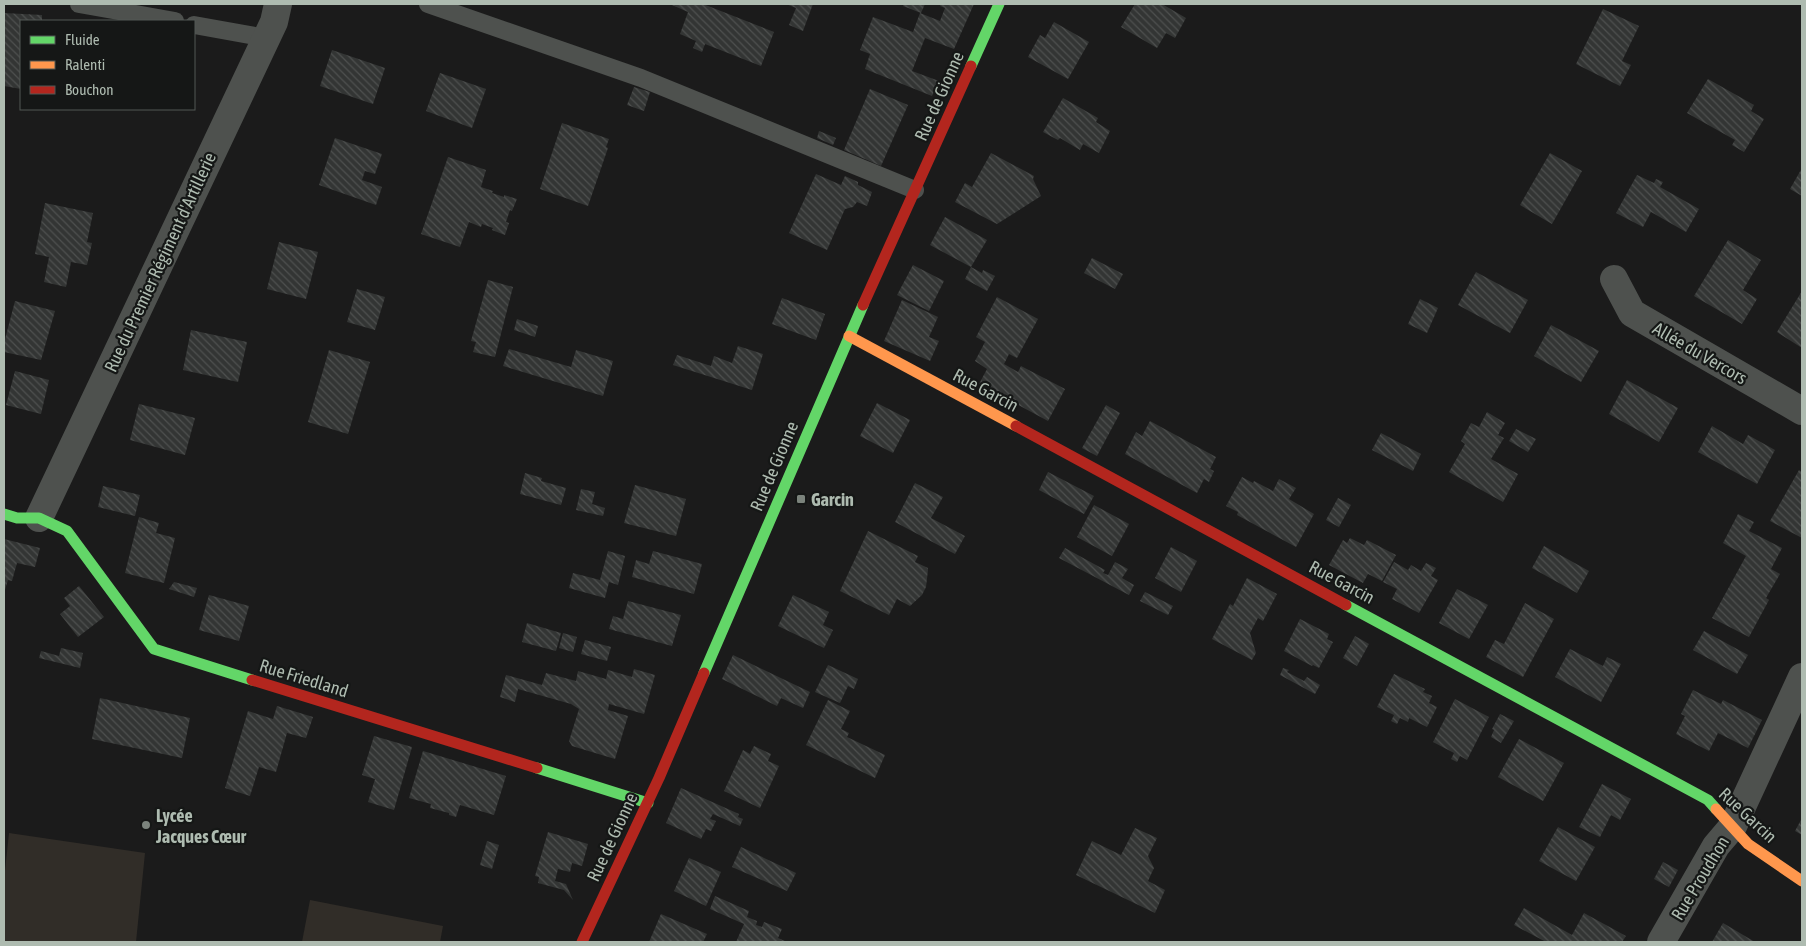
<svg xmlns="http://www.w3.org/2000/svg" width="1806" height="946" viewBox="0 0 1806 946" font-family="'Asap Condensed',sans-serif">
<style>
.garden{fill:#312d28}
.building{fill:url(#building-back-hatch)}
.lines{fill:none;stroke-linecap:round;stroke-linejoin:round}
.lane{stroke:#4e514e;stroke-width:18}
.street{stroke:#4e514e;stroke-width:28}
.fast{stroke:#63d668;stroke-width:11}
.slow{stroke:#ff974d;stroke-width:11}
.jam{stroke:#b3261e;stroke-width:11}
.poi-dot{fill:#7b837c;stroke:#151716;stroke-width:2}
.labels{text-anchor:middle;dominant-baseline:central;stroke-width:4.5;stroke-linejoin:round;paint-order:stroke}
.street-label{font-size:18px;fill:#aebbb0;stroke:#151716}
.poi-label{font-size:18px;font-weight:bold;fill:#aebbb0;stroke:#151716;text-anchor:start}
</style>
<defs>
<pattern id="building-back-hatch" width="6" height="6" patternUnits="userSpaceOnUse" patternTransform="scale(1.25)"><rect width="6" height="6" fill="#333534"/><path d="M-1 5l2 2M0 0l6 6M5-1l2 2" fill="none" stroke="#4e504f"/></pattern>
</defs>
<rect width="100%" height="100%" fill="#1b1b1b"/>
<g class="garden">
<path d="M9 833 145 853 136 942H4V880Z"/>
<path d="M310 900 443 926 440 942H302Z"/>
</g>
<g class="building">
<path d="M673 4H703L774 32 761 66 705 44 702 52 693 48 696 41 680 34 688 12 672 5Z"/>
<path d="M786 4H813L803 31 789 25 796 8Z"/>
<path d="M904 4H925L921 13 903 6Z"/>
<path d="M941 4H974L954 49 925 38 912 71 939 81 932 96 865 69 870 54 860 50 873 17 913 32 920 13 940 21 945 8 940 6Z"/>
<path d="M1135 4H1162L1186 18 1175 38 1166 33 1157 48 1121 27Z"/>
<path d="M1603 9 1639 26 1622 61 1631 65 1620 86 1576 64Z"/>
<path d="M4 13 42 15V21H21V89L4 86Z"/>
<path d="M1054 22 1089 42 1068 79 1028 57 1040 35 1045 38Z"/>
<path d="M332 50 385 68 373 104 320 86Z"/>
<path d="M440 73 486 89 472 128 426 111Z"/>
<path d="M1708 79 1754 105 1751 111 1764 119 1744 152 1732 145 1735 140 1687 113Z"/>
<path d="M634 87 650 92 644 111 627 105Z"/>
<path d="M870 89 908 105 881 166 844 150Z"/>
<path d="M1063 98 1098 118 1096 122 1110 131 1099 153 1083 144 1080 150 1060 138 1058 140 1043 132Z"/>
<path d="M562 123 609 139 606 147 608 148 588 206 540 189Z"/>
<path d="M819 131 836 138 833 145 817 138Z"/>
<path d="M335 138 382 154 375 174 365 171 362 180 382 187 376 205 319 185Z"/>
<path d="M991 153 1034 176 1033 179 1041 196 997 224 955 202 965 183 972 187Z"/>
<path d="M1550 153 1582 171 1552 224 1520 205Z"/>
<path d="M448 157 486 170 481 187 493 191 492 193 504 197V195L517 199 512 211 510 210 506 222 509 223 505 235 492 230 493 228 482 224 481 227 469 222 460 247 421 234Z"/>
<path d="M1802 168V196L1790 189Z"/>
<path d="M816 174 841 185 845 176 858 182V185L872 192 867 206 857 202 853 207 845 209 827 250 789 233Z"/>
<path d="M1637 175 1654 183 1656 179 1663 182 1660 187 1699 209 1686 232 1651 212 1643 227 1616 213Z"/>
<path d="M45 203 93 213 87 242 92 243 87 265 71 262 66 287 44 282 49 257 35 254Z"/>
<path d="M945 217 987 240 971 267 930 245Z"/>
<path d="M1728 240 1761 260 1743 290 1757 299 1742 324 1694 296Z"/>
<path d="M279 242 318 252 306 299 267 289Z"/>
<path d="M1092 258 1123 274 1115 289 1084 273Z"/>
<path d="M913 265 944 281 929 311 897 295Z"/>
<path d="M971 267 982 273 983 270 995 276 987 291 965 279Z"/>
<path d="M1476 272 1528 300 1510 333 1458 305Z"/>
<path d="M488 280 513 287 495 357 473 352 476 342 471 341Z"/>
<path d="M357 289 385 297 375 330 347 322Z"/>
<path d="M1802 291V348L1777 332Z"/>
<path d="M997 297 1038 319 1017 358 1009 354 1004 364 1018 372 1021 366 1065 389 1048 421 979 384 987 369 975 361 985 342 976 337Z"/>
<path d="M782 298 825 314 816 340 772 324Z"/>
<path d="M1420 299 1438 308 1427 333 1408 324Z"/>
<path d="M902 300 938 317 929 337 939 341 930 361 884 341Z"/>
<path d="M15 301 55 311 41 360 4 352V343Z"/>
<path d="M517 319 538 326 535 337 514 330Z"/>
<path d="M1551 325 1599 351 1581 382 1534 356Z"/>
<path d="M191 330 247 342 238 382 183 370Z"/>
<path d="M738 346 763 354 752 390 673 365 677 355 711 366 714 356 732 363Z"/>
<path d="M509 349 571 367 576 350 613 361 603 396 503 366Z"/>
<path d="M329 350 370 362 348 434 308 422Z"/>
<path d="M15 371 49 380 41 414 6 405Z"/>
<path d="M1627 380 1678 408 1659 442 1609 414Z"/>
<path d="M877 403 910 420 893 453 860 436Z"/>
<path d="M139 404 195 418 185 455 130 440Z"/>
<path d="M1106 405 1120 413 1097 456 1082 448Z"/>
<path d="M1487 412 1505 423 1498 435 1504 438 1491 459 1518 474 1503 502 1449 472 1465 444 1461 441 1471 423 1479 427Z"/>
<path d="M1150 421 1216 457 1210 469 1214 471 1209 482 1204 479 1197 493 1125 454 1136 432 1142 436Z"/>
<path d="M1712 426 1743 444 1748 435 1775 450 1757 484 1698 452Z"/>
<path d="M1516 429 1536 439 1528 452 1509 441Z"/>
<path d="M1381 433 1421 454 1413 471 1372 450Z"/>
<path d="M1799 470 1802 472V538L1770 521Z"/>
<path d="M1048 472 1094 496 1084 514 1039 490Z"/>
<path d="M525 473 542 478 541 481 566 488 561 505 520 494Z"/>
<path d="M1242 477 1253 483 1254 481 1273 491 1279 479 1296 488 1289 499 1314 514 1296 547 1237 515 1238 512 1226 506Z"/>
<path d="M915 483 943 497 931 518 965 536 955 554 895 522Z"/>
<path d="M635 485 686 499 676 536 624 523Z"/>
<path d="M103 486 140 495 135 516 98 507Z"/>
<path d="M581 489 595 492 592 504 605 508 603 516 576 510Z"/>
<path d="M1338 498 1351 505 1339 527 1326 520Z"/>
<path d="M1094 505 1129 524 1112 556 1077 537Z"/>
<path d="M1738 514 1754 522 1749 531 1782 548 1771 569 1780 574 1766 598 1769 600 1749 637 1712 618 1746 556 1723 543Z"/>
<path d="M139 517 159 523 156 533 175 538 164 583 125 573Z"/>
<path d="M868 531 918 556 915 562 928 568V570L926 587 922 595 910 606 897 599 889 615 840 591Z"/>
<path d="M1350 538 1364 545 1367 540 1396 555 1382 581 1368 574 1363 583 1329 565 1343 540 1347 543Z"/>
<path d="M4 539 40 548 35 567 17 563 12 581 8 580 4 593Z"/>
<path d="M1544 546 1589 571 1577 593 1532 568Z"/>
<path d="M1171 547 1197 561 1181 592 1155 578Z"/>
<path d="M1065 548 1105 570 1103 573 1108 575 1115 562 1128 569 1122 578 1134 585 1129 595 1059 558Z"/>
<path d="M608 551 625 556 618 585 609 582 605 598 569 588 573 573 600 580Z"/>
<path d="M653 551 702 564 694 594 632 577 636 560 649 564Z"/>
<path d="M1394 562 1408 570 1411 565 1421 571 1426 563 1436 568 1431 576 1438 580 1419 613 1392 599 1397 589 1383 582Z"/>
<path d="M1247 578 1277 594 1263 621 1258 618 1250 633 1256 653 1252 660 1212 639 1230 604 1233 606Z"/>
<path d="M174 582 197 588 194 597 169 589Z"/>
<path d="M79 586 104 617 78 637 60 614 70 606 64 598Z"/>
<path d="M1457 589 1488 605 1469 639 1439 623Z"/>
<path d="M1145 592 1173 606 1168 615 1140 601Z"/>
<path d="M209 595 249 606 239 641 199 630Z"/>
<path d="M793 595 829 612 823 625 833 630 824 648 778 626Z"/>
<path d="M628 601 681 615 672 646 609 629 613 616 623 619Z"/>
<path d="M1525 603 1554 619 1523 677 1486 657 1495 640 1504 644Z"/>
<path d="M1300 619 1329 634 1327 639 1333 642 1319 668 1313 665 1312 666 1284 651Z"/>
<path d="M527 623 561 633 556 651 522 642Z"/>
<path d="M1704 631 1748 655 1737 674 1693 650Z"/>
<path d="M563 633 577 637 573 652 559 648Z"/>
<path d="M1355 636 1369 644 1357 666 1343 658Z"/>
<path d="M585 640 611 647 607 661 581 654Z"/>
<path d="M61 648 83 653 80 668 39 658 41 651 59 656Z"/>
<path d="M1570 649 1603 666 1607 657 1621 664 1601 702 1555 677Z"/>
<path d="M733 655 810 692 803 708 781 698 777 706 722 679Z"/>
<path d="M828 665 858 679 854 689 848 686 840 703 815 692Z"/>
<path d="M1283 668 1289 670 1287 672 1304 681 1307 677 1320 685 1315 694 1280 675Z"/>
<path d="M634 669 655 675 644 714 609 704 608 710 628 716 615 759 572 746 569 741 579 709 571 704 518 689 515 702 500 697 506 675 542 685 546 673 576 681 578 671 606 679 608 670 632 677Z"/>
<path d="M1394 674 1425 689 1423 692 1432 696 1429 703 1437 707 1427 727 1409 718 1408 722 1400 718 1397 724 1391 721 1394 715 1377 707Z"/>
<path d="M1693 690 1721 704 1723 700 1762 720 1748 748 1718 733 1709 751 1676 734 1685 716 1681 714Z"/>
<path d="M100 698 190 718 182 758 92 739Z"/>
<path d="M1455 699 1489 717 1467 760 1460 756 1457 762 1451 759 1454 753 1433 742Z"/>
<path d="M828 700 850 711 841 729 849 733 847 737 885 755 875 778 806 745Z"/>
<path d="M277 706 313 717 306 738 287 733 276 772 259 767 250 796 225 788 248 711 273 719Z"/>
<path d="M1500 714 1514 721 1501 743 1491 737 1494 730 1492 729Z"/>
<path d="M374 736 412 747 394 810 368 802 375 779 362 775Z"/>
<path d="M1519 739 1564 763 1543 801 1498 777Z"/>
<path d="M754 746 771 754 768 761 779 766 760 808 724 791 743 750 750 754Z"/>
<path d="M423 751 506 776 494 815 460 805 456 817 449 815V813L430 808 431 804 409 798Z"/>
<path d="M1602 784 1631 799 1620 820 1611 815 1600 837 1579 827Z"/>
<path d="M681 788 739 814 738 817 743 819 740 826 713 814 710 819 716 821 711 831 706 829 701 839 666 823Z"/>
<path d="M1802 818V835L1795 831Z"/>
<path d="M1558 827 1595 847 1576 881 1539 861Z"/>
<path d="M1135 828 1157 838 1148 856 1154 868 1148 881 1165 890 1155 913 1076 875 1092 841 1121 855Z"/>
<path d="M548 832 588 844 582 866 572 863 570 872 558 869 555 881 566 884 573 900 564 890 538 883 539 877 535 876Z"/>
<path d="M487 841 499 845 492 869 480 865Z"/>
<path d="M741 847 796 873 787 891 732 867Z"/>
<path d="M689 858 721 872 706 906 674 891Z"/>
<path d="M1663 862 1678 870 1669 887 1654 879Z"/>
<path d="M715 896 749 911 747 917 757 921 756 925 762 927 764 922 782 929 778 938 787 942H736L744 924 710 909Z"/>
<path d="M1524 908 1572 935 1584 913 1626 936 1622 942H1546L1514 925Z"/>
<path d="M661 914 707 934 703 942H649Z"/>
<path d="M1723 923 1755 942H1712Z"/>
</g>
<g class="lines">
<g class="lane">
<path d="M79 4 175 21"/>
<path d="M428 4 641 78 915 190"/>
<path d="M194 25 266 38"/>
</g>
<g class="street">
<path d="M1614 279 1632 313 1802 411"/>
<path d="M39 518 274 22 278 4"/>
<path d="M1661 942 1716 846 1733 826 1802 677"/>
</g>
<g class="fast">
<path d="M971 66 999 4"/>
<path d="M4 514 17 518H39L67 531 154 649 252 680"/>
<path d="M1346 605 1708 800 1716 809"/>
<path d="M704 673 863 305"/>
<path d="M537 768 648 803"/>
</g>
<g class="slow">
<path d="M849 336 1016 426"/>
<path d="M1716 809 1748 844 1802 881"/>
</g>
<g class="jam">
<path d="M863 305 971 66"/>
<path d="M1016 426 1346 605"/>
<path d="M252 680 537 768"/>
<path d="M582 942 659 778 704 673"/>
</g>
</g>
<g class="poi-dot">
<rect x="796" y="494" width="10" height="10" rx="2.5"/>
<circle cx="146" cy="825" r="5"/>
</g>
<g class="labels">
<g class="street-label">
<text transform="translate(939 96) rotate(-66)">Rue de Gionne</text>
<text transform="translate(160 262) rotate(-65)">Rue du Premier Régiment d'Artillerie</text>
<text transform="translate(1700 353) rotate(30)">Allée du Vercors</text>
<text transform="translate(986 390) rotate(28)">Rue Garcin</text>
<text transform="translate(774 466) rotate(-67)">Rue de Gionne</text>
<text transform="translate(1342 582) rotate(28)">Rue Garcin</text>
<text transform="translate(304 678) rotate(17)">Rue Friedland</text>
<text transform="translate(1748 815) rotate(43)">Rue Garcin</text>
<text transform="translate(612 837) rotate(-65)">Rue de Gionne</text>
<text transform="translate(1700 878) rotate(-59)">Rue Proudhon</text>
</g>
<g class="poi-label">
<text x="811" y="499">Garcin</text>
<text x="156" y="815">Lycée<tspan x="156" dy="21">Jacques Cœur</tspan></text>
</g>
</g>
<rect width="1806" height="946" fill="none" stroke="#aebbb0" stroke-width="10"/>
<rect x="20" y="20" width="175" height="90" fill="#151716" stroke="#525954"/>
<rect x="30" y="36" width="25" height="8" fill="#63d668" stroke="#525954"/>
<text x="65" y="45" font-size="15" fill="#aebbb0">Fluide</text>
<rect x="30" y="61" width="25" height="8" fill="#ff974d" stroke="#525954"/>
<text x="65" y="70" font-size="15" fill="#aebbb0">Ralenti</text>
<rect x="30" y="86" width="25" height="8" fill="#b3261e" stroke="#525954"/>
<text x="65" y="95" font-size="15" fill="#aebbb0">Bouchon</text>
</svg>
